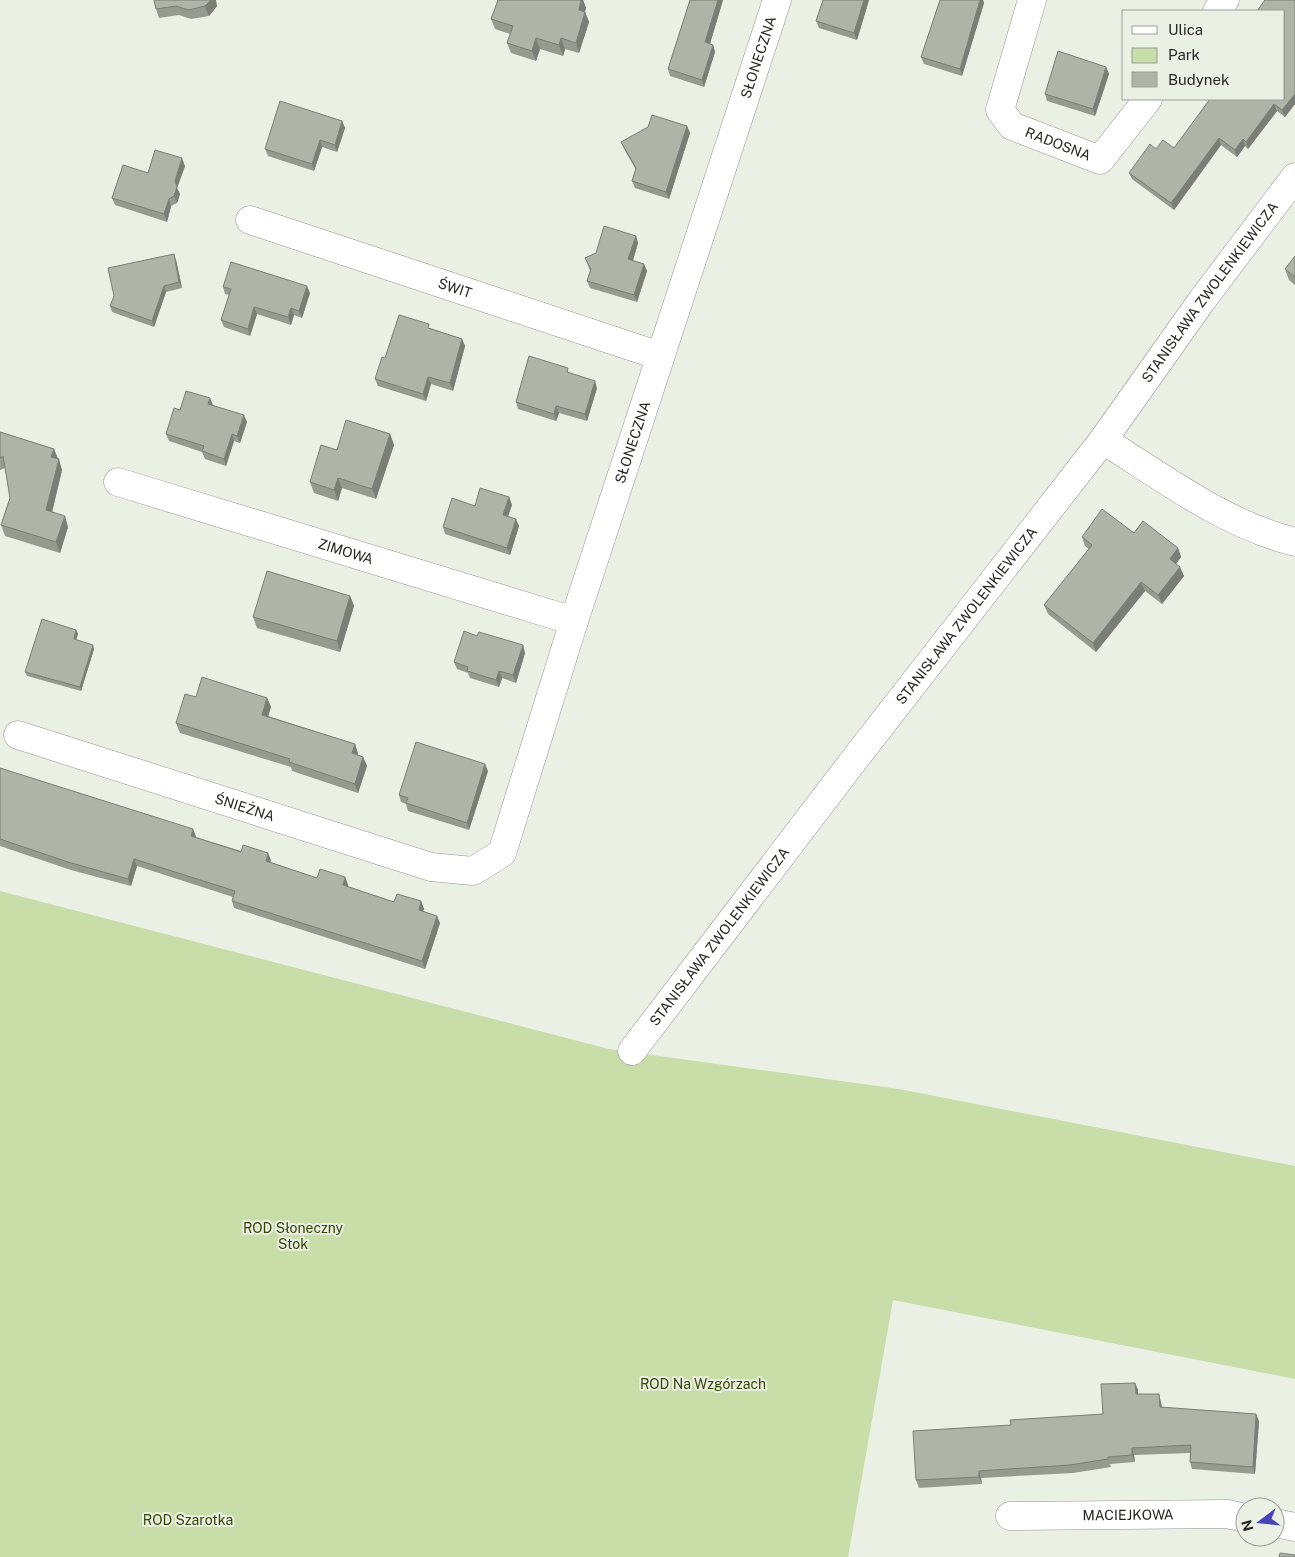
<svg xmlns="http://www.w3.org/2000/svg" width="1295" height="1557" viewBox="0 0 1295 1557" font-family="'Public Sans',sans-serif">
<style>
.green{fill:#c9dda8}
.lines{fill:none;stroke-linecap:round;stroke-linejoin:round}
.minor-casing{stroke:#93978c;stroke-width:29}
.minor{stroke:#fff;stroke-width:28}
.wall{fill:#969b90}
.shaded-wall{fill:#7a7e76}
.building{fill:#afb4a8;stroke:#7a7e76}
.labels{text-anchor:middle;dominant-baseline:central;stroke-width:4;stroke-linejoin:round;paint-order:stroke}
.street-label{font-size:14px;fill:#262723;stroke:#ebf0e4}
.park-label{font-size:14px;fill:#334600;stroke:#ebf0e4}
</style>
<rect width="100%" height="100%" fill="#ebf0e4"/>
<path class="green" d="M0 891 609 1049 899 1089 1295 1166V1379L893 1300 848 1557H0Z"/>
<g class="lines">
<defs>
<g id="minor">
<path id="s1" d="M1032 0 1000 110 1012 126 1100 160 1148 99"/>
<path d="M1217 11 1225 0"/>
<path id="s2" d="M250 220 660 356"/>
<path d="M1103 440C1165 479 1224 524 1295 542"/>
<path id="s3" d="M118 482 574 621"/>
<path id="s4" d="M18 735 431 867 473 871 502 853 574 621 777 0"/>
<path id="s5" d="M632 1051 854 760 1103 440 1200 303 1295 177"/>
<path id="s6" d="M1010 1516 1227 1514 1245 1518"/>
<path d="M1275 1523 1295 1527"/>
</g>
</defs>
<use href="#minor" class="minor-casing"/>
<use href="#minor" class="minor"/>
</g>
<g class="wall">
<path d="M154 0 217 6 209 16 191 19 179 15 159 18 156 9Z"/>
<path d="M498 0H583L586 8 585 12 589 22 579 53 565 49 563 56 540 49 536 61 511 53 507 43 510 34 495 29 491 19Z"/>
<path d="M690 0H723L710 44 713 45 715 52 704 87 670 76 668 69Z"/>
<path d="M823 0H869L857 40 819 28 816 21Z"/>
<path d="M940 0H983L984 3 962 76 924 64 921 57Z"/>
<path d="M1295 0V104L1285 117 1277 111 1248 149 1245 146 1237 157 1221 145 1174 210 1132 179 1129 173 1156 149 1174 148Z"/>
<path d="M1106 67 1109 74 1095 116 1047 101 1045 94Z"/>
<path d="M342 121 345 128 337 152 322 147 314 171 268 156 265 149Z"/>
<path d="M687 126 690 133 669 199 635 188 632 181 636 170 624 149 621 142Z"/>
<path d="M185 166 177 188 180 194 177 203 171 206 167 222 115 205 112 198 148 173Z"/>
<path d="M636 236 638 243 633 261 644 264 647 271 637 302 590 288 587 281 590 271 585 258Z"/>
<path d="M1295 256V285L1289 280 1285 269Z"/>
<path d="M176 260 182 288 166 292 154 327 112 312 110 306Z"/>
<path d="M223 287 310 293 302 318 294 315 291 325 257 314 250 336 224 327 221 320 229 295 225 294Z"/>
<path d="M430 328 462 339 465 346 453 391 431 384 426 401 378 386 375 379 385 358Z"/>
<path d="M571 374 597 388 587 421 559 413 556 421 518 409 516 402Z"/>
<path d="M210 398 213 405 247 422 240 443 234 441 226 466 205 459 202 452 169 441 166 434 180 410Z"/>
<path d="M0 432 54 449 62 470 52 512 68 527 60 553 5 536 1 525 10 498 5 468 0 470Z"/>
<path d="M390 434 394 445 376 499 342 488 338 501 314 493 310 482 337 450Z"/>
<path d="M509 497 512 505 508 516 519 526 510 555 445 534 443 527 475 506Z"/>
<path d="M1134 533 1178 548 1181 557 1176 564 1184 576 1162 604 1145 591 1096 652 1048 614 1044 605 1089 549 1085 546 1082 537Z"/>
<path d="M350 596 354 606 340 652 257 628 253 617Z"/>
<path d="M76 630 78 634 76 640 94 649 81 691 27 676 25 672Z"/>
<path d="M477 636 523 645 525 653 516 683 502 678 499 687 470 678 468 673 457 669 454 662Z"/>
<path d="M267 698 271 707 268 716 355 744 358 754V755L363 757 367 766 358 793 292 771 291 767 180 733 176 723Z"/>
<path d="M0 768 196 836 195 837 271 860 270 862 317 878 345 877 348 885 347 887 394 902 421 901 424 909 423 911 440 923 425 969 234 908 232 901 233 897 137 866 131 886 71 870 0 846Z"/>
<path d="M488 771 469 830 408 811 406 804 401 802 399 795Z"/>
<path d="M1135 1383 1138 1390V1394L1161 1402 1162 1407 1259 1421 1255 1474 1192 1469 1190 1462V1453L1134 1455 1135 1462 1110 1464 1111 1467 1073 1473 981 1478 982 1484 919 1488 916 1480 1103 1414Z"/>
</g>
<g class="shaded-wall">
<path d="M211 0H216L217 6 209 16 205 6Z"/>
<path d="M581 0H583L586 8 582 20 579 10Z"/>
<path d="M718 0H723L708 50 705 42Z"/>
<path d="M864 0H869L857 40 854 33Z"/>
<path d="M980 0H983L984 3 962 76 960 69Z"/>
<path d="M585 12 589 22 579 53 576 43Z"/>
<path d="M536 38 540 49 536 61 532 51Z"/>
<path d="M561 38 565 49 563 56 559 45Z"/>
<path d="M713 45 715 52 704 87 702 80Z"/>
<path d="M1106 67 1109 74 1095 116 1093 109Z"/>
<path d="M1295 94V104L1285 117 1282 110Z"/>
<path d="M1274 104 1277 111 1248 149 1246 142Z"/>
<path d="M342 121 345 128 337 152 335 145Z"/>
<path d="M687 126 690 133 669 199 666 192Z"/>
<path d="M1219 138 1221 145 1174 210 1171 203Z"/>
<path d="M1243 139 1245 146 1237 157 1235 150Z"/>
<path d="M320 140 322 147 314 171 312 164Z"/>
<path d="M182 158 185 166 177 188 180 194 177 203 174 196 175 181Z"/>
<path d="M169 199 171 206 167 222 164 214Z"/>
<path d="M636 236 638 243 631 266 628 259Z"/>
<path d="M174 254 176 260 182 288 179 282Z"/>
<path d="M644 264 647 271 637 302 634 295Z"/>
<path d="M164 286 166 292 154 327 152 321Z"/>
<path d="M307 286 310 293 302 318 299 311Z"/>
<path d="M254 307 257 314 250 336 248 329Z"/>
<path d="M291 308 294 315 291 325 288 317Z"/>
<path d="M462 339 465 346 453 391 450 383Z"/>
<path d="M428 377 431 384 426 401 423 394Z"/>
<path d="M595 381 597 388 587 421 585 414Z"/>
<path d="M210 398 213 406 208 404Z"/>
<path d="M556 406 559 413 556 421 554 414Z"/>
<path d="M244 415 247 422 240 443 237 436Z"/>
<path d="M232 434 234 441 226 466 224 459Z"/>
<path d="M390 434 394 445 376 499 372 489Z"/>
<path d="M54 449 58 459 51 457Z"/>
<path d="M59 459 62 470 50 521 46 510Z"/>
<path d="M338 478 342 488 338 501 334 490Z"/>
<path d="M509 497 512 505 506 522 503 515Z"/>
<path d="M65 516 68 527 60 553 56 542Z"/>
<path d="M516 519 519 526 510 555 507 548Z"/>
<path d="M1178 548 1181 557 1173 568 1170 559Z"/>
<path d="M1180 567 1184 576 1162 604 1158 595Z"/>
<path d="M1141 582 1145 591 1096 652 1093 643Z"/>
<path d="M350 596 354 606 340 652 337 641Z"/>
<path d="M76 630 78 634 75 643 74 639Z"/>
<path d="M93 645 94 649 81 691 80 687Z"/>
<path d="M523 645 525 653 516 683 513 675Z"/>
<path d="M499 671 502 678 499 687 496 680Z"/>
<path d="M267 698 271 707 266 724 262 715Z"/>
<path d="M355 744 358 754 355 763 352 753Z"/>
<path d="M363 757 367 766 358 793 355 784Z"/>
<path d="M485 764 488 771 469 830 467 823Z"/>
<path d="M193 829 196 836 193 843 191 836Z"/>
<path d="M268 853 271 860 268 868 266 861Z"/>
<path d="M134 859 137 866 131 886 128 879Z"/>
<path d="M345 877 348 885 345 893 343 885Z"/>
<path d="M421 901 424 909 421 917 419 910Z"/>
<path d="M437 916 440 923 425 969 422 961Z"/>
<path d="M1135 1383 1138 1390V1401L1136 1394Z"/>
<path d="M1159 1394 1161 1402 1162 1414 1160 1407Z"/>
<path d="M1256 1414 1259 1421 1255 1474 1253 1467Z"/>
<path d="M1132 1448 1134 1455 1135 1462 1132 1455Z"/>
<path d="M979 1471 981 1478 982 1484 979 1477Z"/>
</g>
<g class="building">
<path d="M154 0H211L205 6 188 10 176 6 156 9Z"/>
<path d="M498 0H581L579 10 585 12 576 43 561 38 559 45 536 38 532 51 507 43 513 26 491 19Z"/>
<path d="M690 0H718L705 42 713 45 702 80 668 69Z"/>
<path d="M823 0H864L854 33 816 21Z"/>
<path d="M940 0H980L960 69 921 57Z"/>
<path d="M1265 0H1295V94L1282 110 1274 104 1246 142 1243 139 1235 150 1219 138 1171 203 1129 173 1150 144 1156 149 1163 140 1174 148 1210 99H1284V11H1257Z"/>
<path d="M1058 51 1106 67 1093 109 1045 94Z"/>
<path d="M280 101 342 121 335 145 320 140 312 164 265 149Z"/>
<path d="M652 115 687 126 666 192 632 181 636 168 621 142 648 127Z"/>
<path d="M155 150 182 158 175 181 177 187 174 196 169 199 164 214 112 198 123 165 148 173Z"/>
<path d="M604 226 636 236 628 259 644 264 634 295 587 281 591 269 585 258 596 253Z"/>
<path d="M174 254 179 282 164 286 152 321 110 306 114 296 108 268Z"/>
<path d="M1295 256V277L1285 269Z"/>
<path d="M231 262 307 286 299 311 291 308 288 317 254 307 248 329 221 320 231 289 223 287Z"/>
<path d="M399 315 429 324 428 328 462 339 450 383 428 377 423 394 375 379 382 357 385 358Z"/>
<path d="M529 356 568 368 567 372 595 381 585 414 556 406 554 414 516 402Z"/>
<path d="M186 391 210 398 208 404 244 415 237 436 232 434 224 459 202 451 204 446 166 434 174 408 180 410Z"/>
<path d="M346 420 390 434 372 489 338 478 334 490 310 482 321 445 337 450Z"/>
<path d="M0 432 54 449 51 457 59 459 46 510 65 516 56 542 1 525 10 498 3 456 0 458Z"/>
<path d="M480 488 509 497 503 515 516 519 507 548 443 527 452 498 475 506Z"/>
<path d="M1102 509 1134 533 1143 521 1178 548 1170 559 1180 567 1158 595 1141 582 1093 643 1044 605 1092 545 1082 537Z"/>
<path d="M267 571 350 596 337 641 253 617Z"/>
<path d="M42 619 76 630 74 639 93 645 80 687 25 672Z"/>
<path d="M464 631 477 636 479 632 523 645 513 675 499 671 496 680 467 671 468 667 454 662Z"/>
<path d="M202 677 267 698 262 715 355 744 352 753 363 757 355 784 289 762 290 759 176 723 185 694 196 697Z"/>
<path d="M416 742 485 764 467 823 406 803 408 798 399 795Z"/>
<path d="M0 768 193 829 191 836 241 852 243 845 268 853 266 861 317 878 320 869 345 877 343 885 394 902 397 894 421 901 419 910 437 916 422 961 232 901 235 891 134 859 128 879 68 862 0 839Z"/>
<path d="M1135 1383 1136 1394H1159L1160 1407 1256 1414 1253 1467 1190 1462 1191 1445 1132 1448V1455L1108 1457V1459L1070 1465 979 1471V1477L916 1480 913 1431 1011 1425 1010 1420 1103 1414 1101 1384Z"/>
<path d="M1280 1553 1295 1555V1557H1279Z"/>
</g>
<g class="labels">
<g class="street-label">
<text stroke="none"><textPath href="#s4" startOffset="1346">SŁONECZNA</textPath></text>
<text stroke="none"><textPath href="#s1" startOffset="184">RADOSNA</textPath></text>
<text stroke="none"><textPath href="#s2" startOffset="216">ŚWIT</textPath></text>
<text stroke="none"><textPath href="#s5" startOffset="954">STANISŁAWA ZWOLENKIEWICZA</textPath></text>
<text stroke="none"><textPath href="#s4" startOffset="941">SŁONECZNA</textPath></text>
<text stroke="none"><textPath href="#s3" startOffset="238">ZIMOWA</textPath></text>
<text stroke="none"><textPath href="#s5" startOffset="549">STANISŁAWA ZWOLENKIEWICZA</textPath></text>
<text stroke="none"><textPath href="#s4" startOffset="238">ŚNIEŻNA</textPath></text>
<text stroke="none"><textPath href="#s5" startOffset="144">STANISŁAWA ZWOLENKIEWICZA</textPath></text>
<text stroke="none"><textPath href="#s6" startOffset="118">MACIEJKOWA</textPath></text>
</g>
<g class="park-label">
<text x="293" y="1228">ROD Słoneczny<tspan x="293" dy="16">Stok</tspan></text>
<text x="703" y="1384">ROD Na Wzgórzach</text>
<text x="188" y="1520">ROD Szarotka</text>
</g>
</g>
<rect x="1122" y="10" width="162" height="90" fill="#ebf0e4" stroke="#9ca097"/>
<rect x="1132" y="26" width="25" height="8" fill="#ffffff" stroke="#9ca097"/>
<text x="1168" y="35" font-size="15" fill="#262723">Ulica</text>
<rect x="1132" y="48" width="25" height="15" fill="#c9dda8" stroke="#9ca097"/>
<text x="1168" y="60" font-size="15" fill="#262723">Park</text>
<rect x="1132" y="72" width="25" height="15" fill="#afb4a8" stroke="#9ca097"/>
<text x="1168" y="85" font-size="15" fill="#262723">Budynek</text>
<g transform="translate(1260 1522) rotate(254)"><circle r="24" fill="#ebf0e4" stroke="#9ca097"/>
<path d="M0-4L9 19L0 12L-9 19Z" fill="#4744ba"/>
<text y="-8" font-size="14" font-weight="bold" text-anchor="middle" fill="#262723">N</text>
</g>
</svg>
